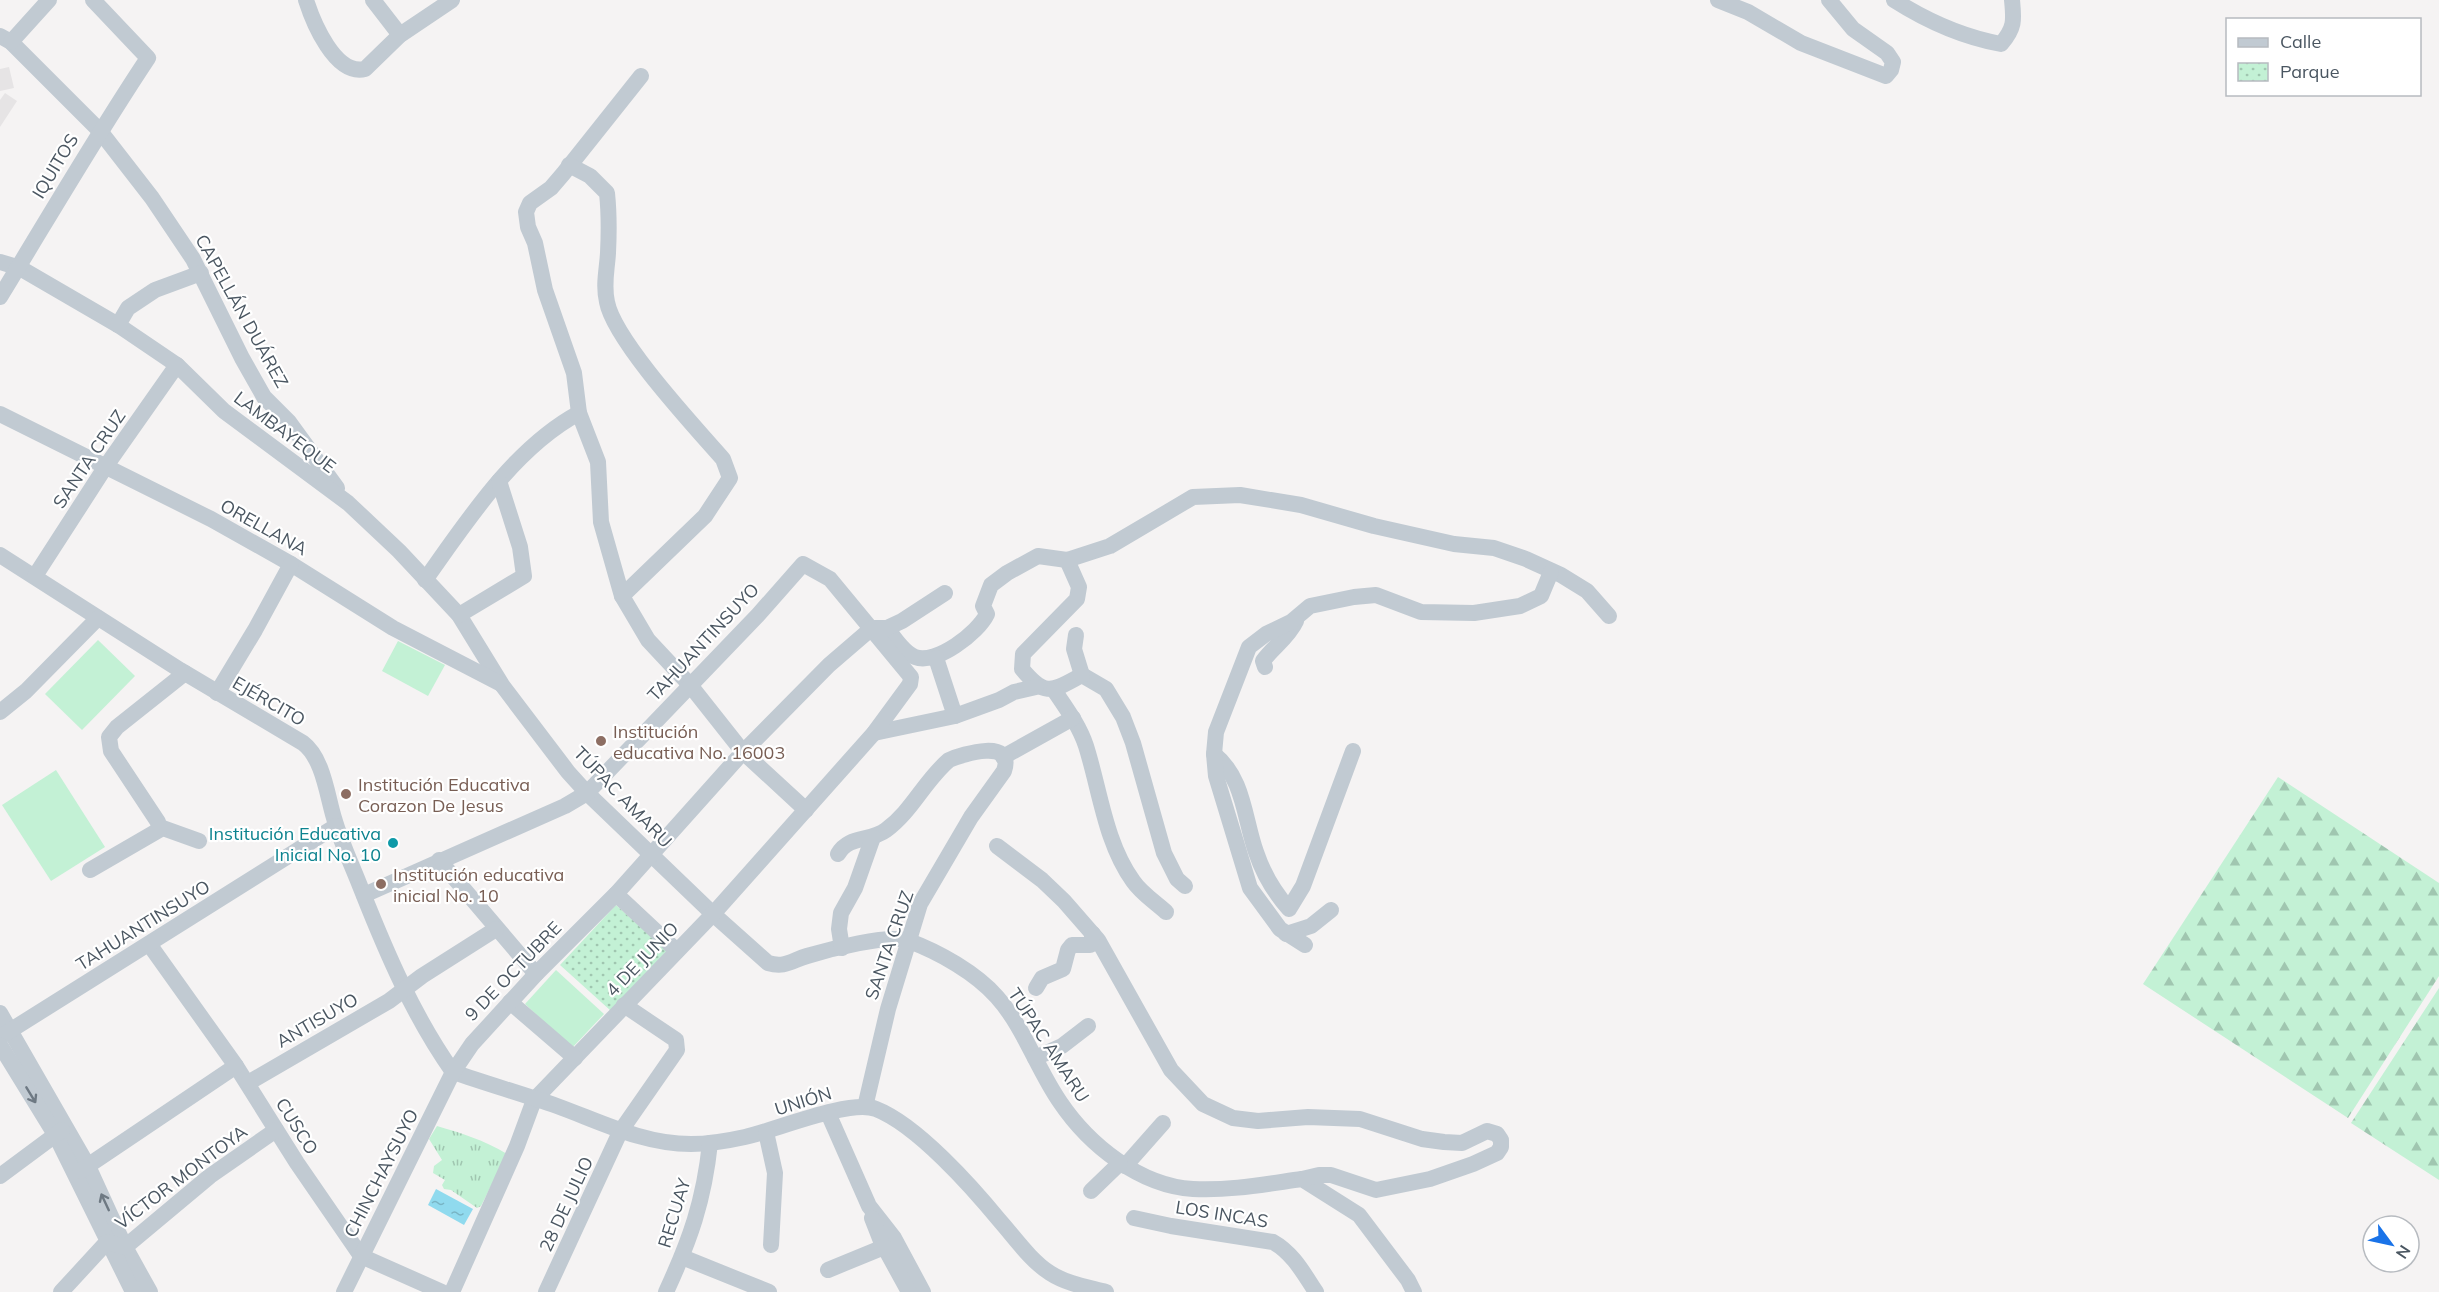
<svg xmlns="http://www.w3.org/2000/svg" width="2439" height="1292" viewBox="0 0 2439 1292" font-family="Mulish,sans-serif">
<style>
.education{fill:#e6e4e5}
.grass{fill:url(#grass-tufts)}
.forest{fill:url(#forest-firs)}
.park{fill:url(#park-dots)}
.pitch{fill:#c3f1d5}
.water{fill:url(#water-ripples)}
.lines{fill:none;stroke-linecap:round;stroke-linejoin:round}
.minor{stroke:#c1cad2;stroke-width:16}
.oneway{stroke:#6e7983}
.education-dot{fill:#8d6e63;stroke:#fff;stroke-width:2}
.culture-dot{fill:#0f9aa8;stroke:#fff;stroke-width:2}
.labels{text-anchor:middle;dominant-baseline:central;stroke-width:4.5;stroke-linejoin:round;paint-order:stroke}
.street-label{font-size:18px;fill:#4a5661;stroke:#fff}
.education-label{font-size:18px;fill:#785e54;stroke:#fff;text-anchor:start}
.culture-label{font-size:18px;fill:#0d838f;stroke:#fff;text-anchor:end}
</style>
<defs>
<pattern id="grass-tufts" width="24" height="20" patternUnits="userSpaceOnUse" patternTransform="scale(1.5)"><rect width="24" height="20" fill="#c3f1d5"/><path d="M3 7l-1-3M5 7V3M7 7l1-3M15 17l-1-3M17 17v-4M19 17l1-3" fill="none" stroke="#a0c6b0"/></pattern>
<pattern id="forest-firs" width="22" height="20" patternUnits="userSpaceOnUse" patternTransform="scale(1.5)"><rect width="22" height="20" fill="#c3f1d5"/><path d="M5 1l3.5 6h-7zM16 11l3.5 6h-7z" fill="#a0c6b0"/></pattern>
<pattern id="park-dots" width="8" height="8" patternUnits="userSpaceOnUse" patternTransform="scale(1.5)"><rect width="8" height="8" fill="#c3f1d5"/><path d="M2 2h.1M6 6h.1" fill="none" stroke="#a0c6b0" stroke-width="1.8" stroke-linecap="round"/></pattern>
<pattern id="water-ripples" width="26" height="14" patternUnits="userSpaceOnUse" patternTransform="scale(1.5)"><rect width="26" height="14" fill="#90daee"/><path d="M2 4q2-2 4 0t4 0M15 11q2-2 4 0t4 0" fill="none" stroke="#78b4c4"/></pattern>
</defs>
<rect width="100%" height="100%" fill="#f5f3f3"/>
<g class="education">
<path d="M9 67 14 88 0 91V69Z"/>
<path d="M5 93 17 101 0 127V100Z"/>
</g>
<path class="grass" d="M437 1126C461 1133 484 1140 507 1154L481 1206 477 1208 451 1190 444 1189 442 1185 445 1180 433 1173 434 1166 442 1160 429 1139Z"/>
<g class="forest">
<path d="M2278 777 2439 883V976L2348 1118 2143 984Z"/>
<path d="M2439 988V1180L2351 1123Z"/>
</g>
<path class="park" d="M616 905 667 951 611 1011 560 965Z"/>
<g class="pitch">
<path d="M98 640 135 676 82 730 45 694Z"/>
<path d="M398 641 445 665 428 696 382 671Z"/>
<path d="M56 770 105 847 51 881 2 805Z"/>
<path d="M556 970 604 1014 572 1048 525 1004Z"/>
</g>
<path class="water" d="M436 1189 473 1209 464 1225 428 1205Z"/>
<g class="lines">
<g class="minor">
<path d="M306 0C313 22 335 76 365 69L400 35 452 0"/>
<path d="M373 0 400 35"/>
<path d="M1718 0 1748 12 1801 43 1886 76 1891 70 1893 62 1887 53 1853 29 1829 0"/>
<path d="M1894 0C1927 21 1963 37 2001 44 2015 28 2014 20 2012 0"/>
<path d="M0 36 11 42 100 131 152 198 193 259 242 358 264 397 289 422 337 488"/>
<path d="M11 42 49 0"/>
<path d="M641 76 563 174 551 188 530 203 526 212 528 227 535 243 545 290 574 373 579 413 598 462 601 522 622 596 648 640 690 685 743 752 806 810"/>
<path d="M569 165 590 176 607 193C609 212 609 233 608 253 607 270 603 285 607 302 614 340 695 427 723 459L730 478 705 516 622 596"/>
<path d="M0 262 20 268 118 325 177 365 224 411 348 503 399 551 459 615 502 685 568 772 587 793 713 914 768 963C785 968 791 961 807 956 827 950 891 933 909 941 939 952 976 973 997 997 1024 1027 1037 1069 1060 1102 1089 1145 1140 1186 1193 1189 1229 1191 1266 1184 1302 1179L1359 1215 1408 1280 1414 1292"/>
<path d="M0 297C49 217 96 136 148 58L93 0"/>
<path d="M118 325 128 308 155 290 201 273"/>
<path d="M0 414 211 519 291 564 393 628 501 684"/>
<path d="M0 555 180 670 303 743C323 758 327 795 334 818 341 843 353 867 362 891 387 954 414 1017 453 1072"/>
<path d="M1067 560 1079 587 1077 599 1023 654 1022 669C1046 698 1052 691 1082 675L1106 689 1123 717 1133 743 1164 853 1177 879 1185 886"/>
<path d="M35 576 106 466 177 365"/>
<path d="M425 580C467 521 514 448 579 413"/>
<path d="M459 615 524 576 520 547 499 481"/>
<path d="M889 631C896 640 904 653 915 657 936 665 978 633 987 614L983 606 991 585 1007 573 1038 556 1067 560 1110 546 1193 497 1240 495 1301 505 1374 526 1454 544 1494 548 1526 559 1561 575 1587 591 1609 616"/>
<path d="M1076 635 1074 649 1082 675"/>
<path d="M936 658 955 716"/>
<path d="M1265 667 1263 661C1273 647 1288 638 1296 621"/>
<path d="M1054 690C1066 708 1079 725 1086 746 1100 790 1105 842 1133 881 1141 893 1155 902 1166 912"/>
<path d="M217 693 255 630 291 564"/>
<path d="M0 712 26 691 98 618"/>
<path d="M874 733 955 716 999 700 1014 692 1036 687"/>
<path d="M1214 754C1244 778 1244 818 1256 852 1263 873 1274 892 1289 909L1303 886 1353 751"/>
<path d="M1003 757 1073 718"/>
<path d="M160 827 199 841"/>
<path d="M997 846 1042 880 1064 901 1098 940 1171 1070 1203 1104 1233 1118 1258 1121 1308 1117 1360 1119 1422 1139 1444 1142 1462 1143 1487 1131 1497 1134 1501 1140V1147L1497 1153 1473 1164 1430 1179 1376 1190 1331 1175H1319L1302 1179"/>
<path d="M838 854C849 835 870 842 886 830 912 811 925 780 949 760 963 754 1015 738 1004 771L971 817 920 904 888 1009 865 1107"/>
<path d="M439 860 536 974"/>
<path d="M90 870 159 830 158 822 111 751 109 737 117 727 185 673"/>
<path d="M616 894 677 951"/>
<path d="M364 895 565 806 587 793 758 615 803 564 830 579 911 677 910 684 874 733 713 914 534 1100 517 1146 452 1292"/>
<path d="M1286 934 1311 926 1331 910"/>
<path d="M149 944 236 1066 297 1163 361 1256 442 1292"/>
<path d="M1305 945 1280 929 1250 888 1216 776 1214 754 1216 732 1249 647 1266 634 1291 622 1310 606 1354 597 1376 595 1421 612 1474 613 1520 606 1541 596 1551 572"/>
<path d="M842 948 839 929 841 913 855 888 873 837"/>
<path d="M1036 988 1042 978 1063 969 1068 950 1072 945H1090L1093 934"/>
<path d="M510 1002 575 1058"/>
<path d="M0 1013 88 1166 125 1247 150 1292"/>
<path d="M0 1037 336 826"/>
<path d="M0 1045 56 1136 133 1292"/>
<path d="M1035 1058 1062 1046 1088 1026"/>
<path d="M453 1072C488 1084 522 1094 557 1106 601 1122 643 1144 691 1144 709 1144 727 1141 745 1137 776 1130 849 1099 876 1109 917 1125 972 1187 1000 1221 1015 1238 1031 1261 1050 1273 1067 1284 1087 1287 1106 1292"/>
<path d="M248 1083 389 1001 422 976 496 929"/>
<path d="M828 1113 869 1206 894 1238 923 1292"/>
<path d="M766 1132 775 1173 771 1245"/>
<path d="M1125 1166 1163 1123"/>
<path d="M80 1171 236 1066"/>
<path d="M0 1176 62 1130"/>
<path d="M1091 1191 1120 1163"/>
<path d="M872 1218 881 1241 909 1292"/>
<path d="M1134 1218 1171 1226 1273 1242C1293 1253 1304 1274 1316 1292"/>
<path d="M682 1257 769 1292"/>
<path d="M828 1270 884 1247"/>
<path d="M61 1292 107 1242 125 1247 210 1176 276 1130"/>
<path d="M344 1292 453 1072 472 1044 536 974 616 894 743 752 829 665 872 628H887L902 621 945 593"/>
<path d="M546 1292 620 1132 677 1050 676 1040 624 1005"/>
<path d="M666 1292C690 1240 704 1201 710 1143"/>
</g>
</g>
<defs><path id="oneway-shaft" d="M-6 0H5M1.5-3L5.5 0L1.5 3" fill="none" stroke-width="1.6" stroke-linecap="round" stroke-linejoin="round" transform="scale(1.5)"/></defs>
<g class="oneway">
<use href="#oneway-shaft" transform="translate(31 1095) rotate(59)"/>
<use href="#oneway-shaft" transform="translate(105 1202) rotate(-115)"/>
</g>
<g class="education-dot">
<circle cx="601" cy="741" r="6"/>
<circle cx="346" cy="794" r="6"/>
<circle cx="381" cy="884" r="6"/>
</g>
<circle class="culture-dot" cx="393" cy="843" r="6"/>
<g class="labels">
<g class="street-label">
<text transform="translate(55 166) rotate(-59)">IQUITOS</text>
<text transform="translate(242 311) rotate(61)">CAPELLÁN DUÁREZ</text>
<text transform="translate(285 432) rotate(37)">LAMBAYEQUE</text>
<text transform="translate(89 459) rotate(-56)">SANTA CRUZ</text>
<text transform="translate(264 527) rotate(29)">ORELLANA</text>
<text transform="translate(703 642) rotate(-47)">TAHUANTINSUYO</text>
<text transform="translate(269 701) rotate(30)">EJÉRCITO</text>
<text transform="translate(623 797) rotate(46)">TÚPAC AMARU</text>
<text transform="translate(143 925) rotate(-32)">TAHUANTINSUYO</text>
<text transform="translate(889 945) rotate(-71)">SANTA CRUZ</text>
<text transform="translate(642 959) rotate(-46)">4 DE JUNIO</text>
<text transform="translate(513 971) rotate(-46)">9 DE OCTUBRE</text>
<text transform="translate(317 1020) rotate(-30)">ANTISUYO</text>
<text transform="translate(1049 1045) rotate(57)">TÚPAC AMARU</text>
<text transform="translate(803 1101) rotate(-17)">UNIÓN</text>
<text transform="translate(297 1126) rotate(58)">CUSCO</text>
<text transform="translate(381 1173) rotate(-63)">CHINCHAYSUYO</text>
<text transform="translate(181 1177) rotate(-37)">VÍCTOR MONTOYA</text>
<text transform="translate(566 1204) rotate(-65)">28 DE JULIO</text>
<text transform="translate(674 1213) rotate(-73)">RECUAY</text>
<text transform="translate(1222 1214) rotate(9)">LOS INCAS</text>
</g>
<g class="education-label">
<text x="613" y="731">Institución<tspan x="613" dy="21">educativa No. 16003</tspan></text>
<text x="358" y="784">Institución Educativa<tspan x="358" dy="21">Corazon De Jesus</tspan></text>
<text x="393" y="874">Institución educativa<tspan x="393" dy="21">inicial No. 10</tspan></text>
</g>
<g class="culture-label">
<text x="381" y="833">Institución Educativa<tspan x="381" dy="21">Inicial No. 10</tspan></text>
</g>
</g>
<rect x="2226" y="18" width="195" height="78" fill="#ffffff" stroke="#b7bbc0" stroke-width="1.5"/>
<rect x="2238" y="38" width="30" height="9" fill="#c1cad2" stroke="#b7bbc0" stroke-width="1.5"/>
<text x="2280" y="48" font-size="18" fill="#4a5661">Calle</text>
<rect x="2238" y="63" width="30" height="18" fill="url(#park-dots)" stroke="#b7bbc0" stroke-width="1.5"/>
<text x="2280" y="78" font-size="18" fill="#4a5661">Parque</text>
<g transform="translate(2391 1244) rotate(123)"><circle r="28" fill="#ffffff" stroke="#b7bbc0" stroke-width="1.5"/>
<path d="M0-4.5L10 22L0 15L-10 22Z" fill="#1a73e8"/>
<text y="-9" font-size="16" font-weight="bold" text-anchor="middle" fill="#4a5661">N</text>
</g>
</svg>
